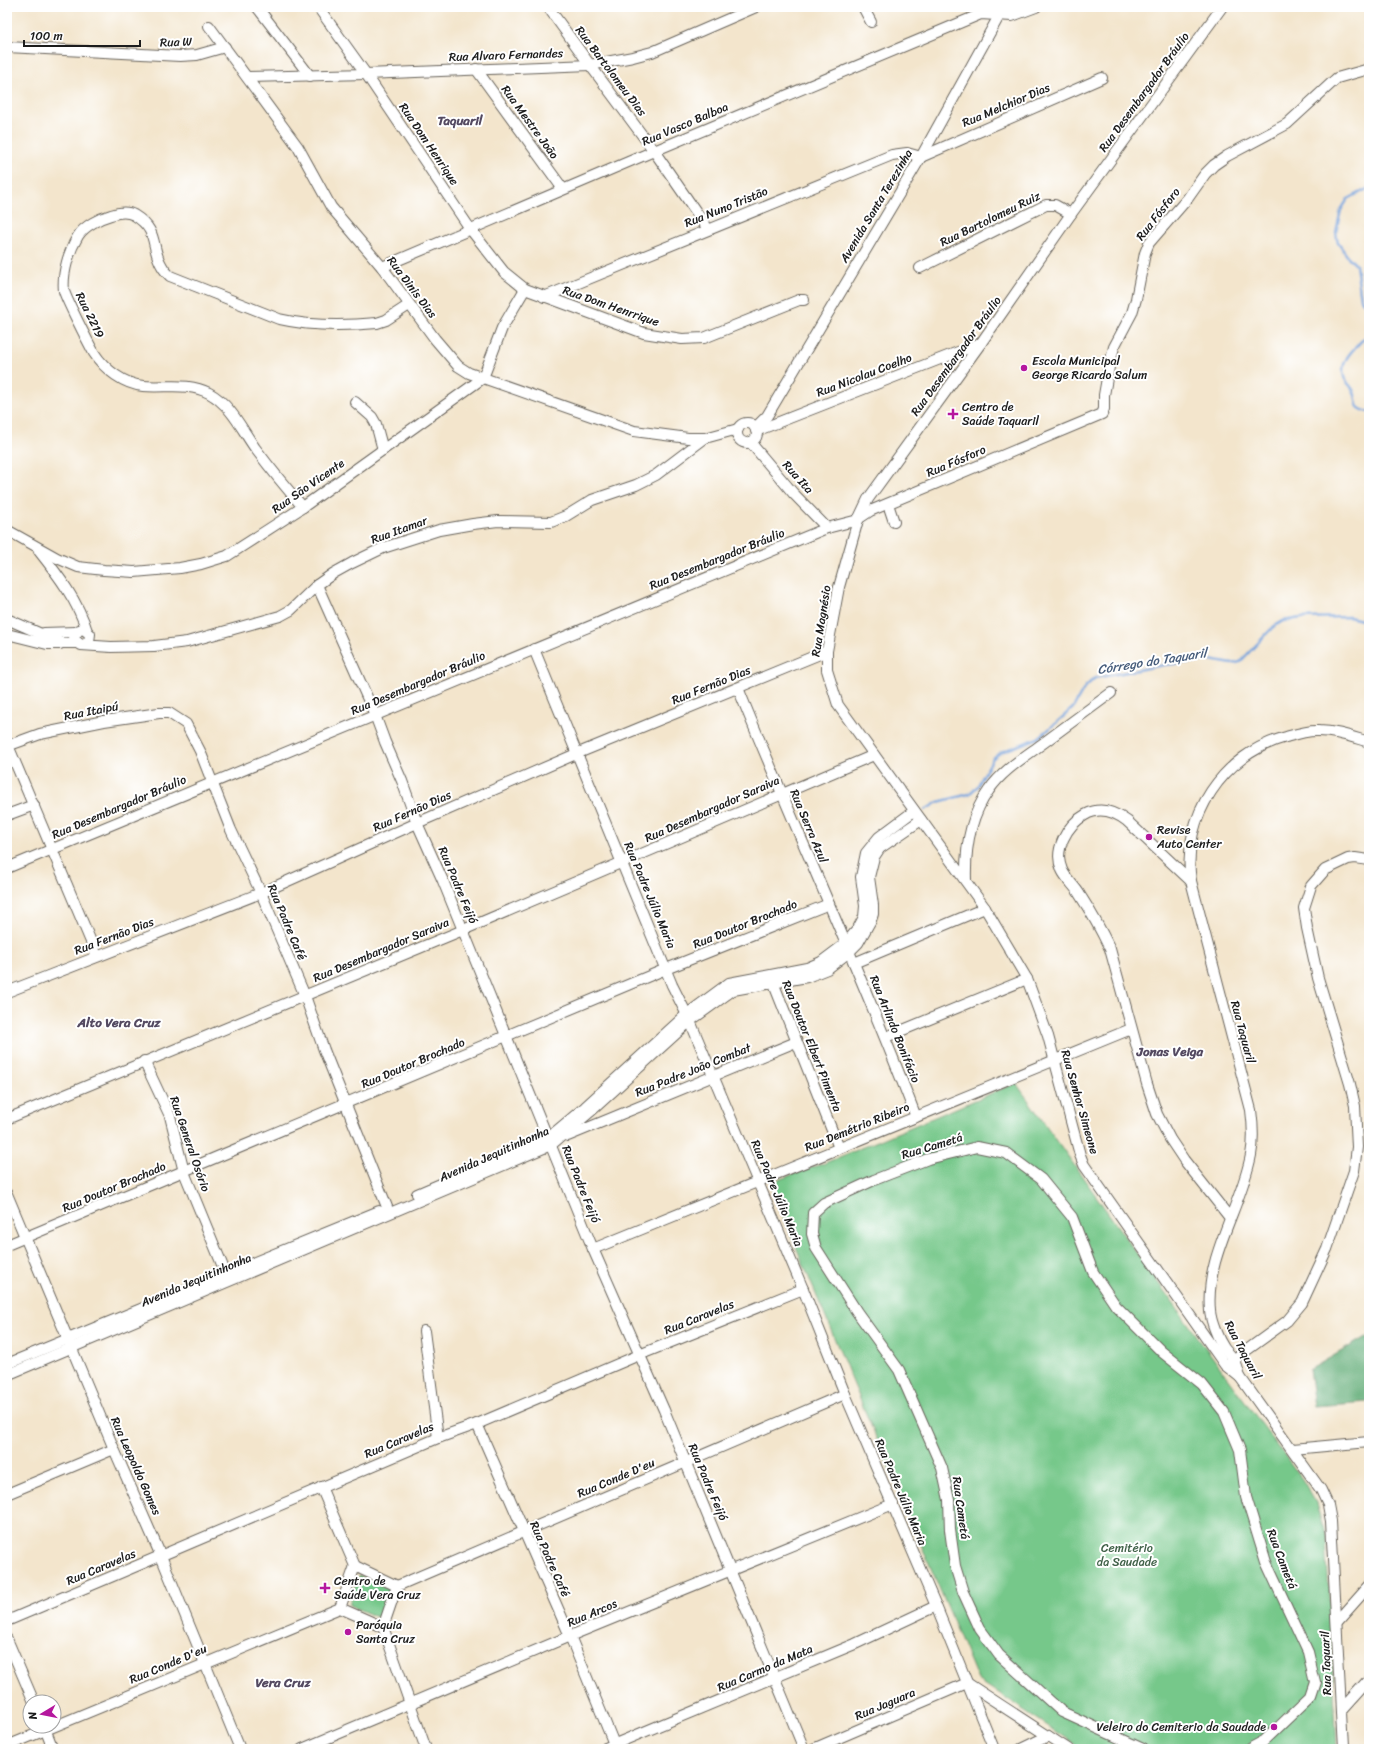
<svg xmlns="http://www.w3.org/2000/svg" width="1376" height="1756" viewBox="0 0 1376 1756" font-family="Sriracha,sans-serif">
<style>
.green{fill:#76c88a;stroke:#497253}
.forest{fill:#60ac76;stroke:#3e6449}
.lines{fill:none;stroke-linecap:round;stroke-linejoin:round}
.stream{stroke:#73a1db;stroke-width:2.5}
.minor-casing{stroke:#67625a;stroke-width:12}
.minor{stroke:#fff;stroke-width:10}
.poi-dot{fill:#b5179e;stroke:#fff;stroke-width:1.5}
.labels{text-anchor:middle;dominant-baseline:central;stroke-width:4;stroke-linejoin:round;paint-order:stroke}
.street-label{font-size:12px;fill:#1c1c1c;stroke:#fff}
.poi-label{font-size:12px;fill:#1c1c1c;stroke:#fff;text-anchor:start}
.park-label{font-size:12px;fill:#406148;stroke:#fff}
.neighbourhood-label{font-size:13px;font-weight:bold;fill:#544a61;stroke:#fff}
.water-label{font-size:13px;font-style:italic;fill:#485e7c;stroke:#fff}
</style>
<rect width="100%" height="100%" fill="#fff"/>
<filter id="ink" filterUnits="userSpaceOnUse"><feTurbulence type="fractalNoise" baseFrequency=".025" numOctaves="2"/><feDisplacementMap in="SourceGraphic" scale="8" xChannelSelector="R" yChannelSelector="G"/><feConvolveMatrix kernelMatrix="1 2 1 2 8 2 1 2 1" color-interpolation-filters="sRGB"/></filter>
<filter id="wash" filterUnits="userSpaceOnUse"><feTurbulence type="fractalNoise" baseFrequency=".012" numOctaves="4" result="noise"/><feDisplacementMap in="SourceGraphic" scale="16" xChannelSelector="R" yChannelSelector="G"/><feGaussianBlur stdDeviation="0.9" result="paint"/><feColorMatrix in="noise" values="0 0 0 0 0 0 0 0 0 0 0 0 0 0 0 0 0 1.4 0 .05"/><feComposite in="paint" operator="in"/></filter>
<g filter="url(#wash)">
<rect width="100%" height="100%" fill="#f3e5cc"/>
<g class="green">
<path d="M1016 1083 1140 1258 1302 1479 1316 1503 1326 1539 1337 1749H1083L978 1680 770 1185 772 1182 825 1163Z"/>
<path d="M359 1575 389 1589 379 1618 349 1605Z"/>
</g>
<path class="forest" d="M1369 1335V1402L1314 1406 1309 1370Z"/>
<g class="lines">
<g class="stream">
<path d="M1369 188 1348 199 1341 210 1336 232 1338 243 1348 257 1356 265 1361 299 1369 311"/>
<path d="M1369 333C1359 345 1338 359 1344 377 1345 382 1352 386 1354 392 1359 405 1352 407 1369 412"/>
<path d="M925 810 938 802 969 794 977 787 993 758 1001 752 1038 738 1048 730 1073 708 1085 687 1095 678 1164 665 1210 660 1232 664 1240 662 1273 627 1283 621 1301 618 1349 617 1362 620 1369 619"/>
</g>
</g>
</g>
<g filter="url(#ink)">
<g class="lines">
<defs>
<g id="minor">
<path d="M257 7 310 76"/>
<path d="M318 7 366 74 471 230 504 272 525 289 644 333 682 339 704 338 799 300H804"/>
<path d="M548 7 590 65 654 151 708 229"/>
<path d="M863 7 871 22"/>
<path d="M1222 7 1071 214 981 343 868 499 858 520 839 587 827 651V670L838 705 985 908 1027 979 1048 1036 1080 1155 1084 1165 1225 1365 1240 1377"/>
<path d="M209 26 298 147 331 207 382 267 435 339 458 366 469 373 634 431 688 438H705"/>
<path d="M7 47 180 56 197 55 225 47"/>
<path d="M476 69 563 189"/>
<path d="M247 77 366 74 590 65 633 57 652 52 756 7"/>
<path d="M921 157 1102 78"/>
<path d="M382 267 654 151 981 14 1012 16 1036 7"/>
<path d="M920 268 1046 205H1055L1071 214"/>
<path d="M544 297 892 155 907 153 921 157"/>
<path d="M355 402 372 417 376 424 383 450"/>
<circle cx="747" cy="433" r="10"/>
<path d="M755 428 767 416 921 157 1004 7"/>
<path d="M756 431 981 343"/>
<path d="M750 442 793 493 827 528"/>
<path d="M888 504 894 522"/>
<path d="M303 507C286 488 270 468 255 448 241 428 231 405 209 393 188 382 165 388 143 386 124 384 105 370 94 353 89 344 66 299 64 291 62 273 69 251 78 236 84 226 100 218 111 215 119 212 127 211 134 215 160 231 150 247 162 266 164 270 167 273 170 276L279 319C309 326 347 326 377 323L386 320 409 305"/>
<path d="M858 519 870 511 1102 414 1104 409V395L1109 367 1114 347 1132 313 1136 299 1145 253 1149 243 1188 198 1205 174 1214 165 1227 156 1287 124 1337 78 1369 69"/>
<path d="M7 530 57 558 78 567 104 570 134 572 180 568 201 564 227 556 303 507 483 378 502 328 525 289"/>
<path d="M39 551C58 575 78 601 87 631"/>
<path d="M317 585 375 715 385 742 402 781 417 823 443 881 593 1249 664 1410 804 1749"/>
<path d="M7 619 62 643H78"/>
<path d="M44 633 76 632"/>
<path d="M7 634 47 644H60"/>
<path d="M85 644 89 642 90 634 83 629 79 630 74 636 75 640 81 645 111 647 154 646 187 642 280 616 291 610 317 585 334 573 352 563 383 548 439 530 473 524 498 521 551 522 566 516 592 500 636 485 656 475 705 438 738 429"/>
<path d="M534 649 672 985 690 1021 803 1289 845 1394 936 1606 994 1749"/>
<path d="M738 688C796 831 861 972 916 1117"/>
<path d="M7 743 97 956"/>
<path d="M7 746 40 734 104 721 159 713H169L186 724 200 751 231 830 261 893 305 996 324 1050 387 1207"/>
<path d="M7 815 34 805"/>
<path d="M7 868 827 528 858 520"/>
<path d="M966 881C965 850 970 816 989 790 1002 771 1023 758 1042 744 1065 727 1088 710 1111 693"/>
<path d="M1191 881 1127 821C1115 812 1100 806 1085 815 1067 825 1053 850 1062 870 1066 879 1075 886 1080 895 1091 912 1101 930 1110 949L1147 1084 1157 1114 1170 1139 1184 1160 1230 1218"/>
<path d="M854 963 985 908"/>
<path d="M771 977 839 1148"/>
<path d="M7 992 261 893 417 823 576 754 827 651"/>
<path d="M886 1037 1027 979"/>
<path d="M144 1061 170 1116 184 1172 228 1279"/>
<path d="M7 1119 463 930 874 755"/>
<path d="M568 1136 796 1042"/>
<path d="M7 1194 114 1449 161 1556 240 1749"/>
<path d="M417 1194 548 1138 585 1107 687 1014 729 983 807 968 821 962 845 944 857 930 864 917 865 906 861 877 866 853 879 837 914 811"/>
<path d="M7 1245 666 969 829 904"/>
<path d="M593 1249 1131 1029"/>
<path d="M424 1331 438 1438"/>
<path d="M1229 1363 1287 1321 1302 1303 1327 1249 1354 1171 1357 1147 1355 1106 1350 1084 1318 978 1307 928 1304 908 1311 886 1325 870 1348 859 1355 858 1369 860"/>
<path d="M7 1364 379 1211"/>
<path d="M7 1375 551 1145 590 1112 690 1021 733 990 807 977 827 969 849 952 858 943 871 920 873 914V905L869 877 874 857 880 848 921 820"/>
<path d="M477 1424 570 1636 616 1749"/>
<path d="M1293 1449 1369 1442"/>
<path d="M321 1487 355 1566"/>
<path d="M7 1494 114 1449"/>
<path d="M355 1566 397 1586 383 1627 340 1608Z"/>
<path d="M397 1586 845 1394"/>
<path d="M7 1621 438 1438 477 1424 639 1355 803 1289"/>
<path d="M1337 1622 1369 1586"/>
<path d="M383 1627 426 1749"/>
<path d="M7 1639 34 1702"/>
<path d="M1341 1710 1369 1679"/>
<path d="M44 1726 53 1749"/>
<path d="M7 1746 340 1608"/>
<path d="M302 1749 570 1636 893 1504"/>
<path d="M603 1749 855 1644 936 1606"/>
<path d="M813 1749 967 1683 1068 1749"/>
<path d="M1021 1749 1048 1736"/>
<path d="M1143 1749 1062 1712 999 1655 980 1629 963 1592 955 1566 950 1530 949 1500 942 1468 899 1370 857 1312 816 1248 812 1234 813 1213 824 1203 874 1180 928 1159 977 1147 1006 1153 1041 1179 1072 1217 1093 1272 1116 1306 1162 1352 1202 1384 1224 1412 1240 1450 1246 1497 1266 1562 1308 1652 1315 1682 1310 1697 1264 1741 1249 1749"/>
<path d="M1343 1749 1331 1521 1328 1505 1321 1490 1240 1377C1238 1371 1237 1364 1234 1360 1231 1355 1227 1352 1224 1348 1218 1339 1211 1322 1210 1311 1205 1256 1241 1208 1251 1155 1254 1140 1253 1125 1251 1110L1191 881C1181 817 1223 754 1286 737 1296 734 1308 730 1319 731 1336 731 1352 737 1369 742"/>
</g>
</defs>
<use href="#minor" class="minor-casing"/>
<use href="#minor" class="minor"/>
</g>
</g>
<g class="poi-dot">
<circle cx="1024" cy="368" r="4"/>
<path d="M951 408h4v4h4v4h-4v4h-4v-4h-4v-4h4z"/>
<circle cx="1149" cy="837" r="4"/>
<path d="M323 1582h4v4h4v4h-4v4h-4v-4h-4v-4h4z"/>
<circle cx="348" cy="1632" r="4"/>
<circle cx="1274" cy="1727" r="4"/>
</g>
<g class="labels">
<g class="street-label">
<text transform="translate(176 42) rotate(-2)">Rua W</text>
<text transform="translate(506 55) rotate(-2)">Rua Alvaro Fernandes</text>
<text transform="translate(611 71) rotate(53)">Rua Bartolomeu Dias</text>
<text transform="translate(1144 92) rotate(-54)">Rua Desembargador Bráulio</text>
<text transform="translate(1006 105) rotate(-23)">Rua Melchior Dias</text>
<text transform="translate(530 122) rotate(54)">Rua Mestre João</text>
<text transform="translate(685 124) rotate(-23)">Rua Vasco Balboa</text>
<text transform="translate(429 144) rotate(56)">Rua Dom Henrique</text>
<text transform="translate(876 206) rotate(-59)">Avenida Santa Terezinha</text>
<text transform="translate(726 207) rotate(-22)">Rua Nuno Tristão</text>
<text transform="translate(1158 214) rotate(-52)">Rua Fósforo</text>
<text transform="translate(990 219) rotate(-26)">Rua Bartolomeu Ruiz</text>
<text transform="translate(412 287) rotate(53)">Rua Dinis Dias</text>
<text transform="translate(611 306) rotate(19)">Rua Dom Henrrique</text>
<text transform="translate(90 315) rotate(64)">Rua 2219</text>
<text transform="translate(956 356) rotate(-54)">Rua Desembargador Bráulio</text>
<text transform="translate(864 375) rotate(-21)">Rua Nicolau Coelho</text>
<text transform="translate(956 461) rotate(-23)">Rua Fósforo</text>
<text transform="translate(798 477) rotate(48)">Rua Ita</text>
<text transform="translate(308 486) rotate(-35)">Rua São Vicente</text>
<text transform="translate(399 530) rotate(-20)">Rua Itamar</text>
<text transform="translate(717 559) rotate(-22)">Rua Desembargador Bráulio</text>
<text transform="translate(821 621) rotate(-81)">Rua Magnésio</text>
<text transform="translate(418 683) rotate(-23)">Rua Desembargador Bráulio</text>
<text transform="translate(711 685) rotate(-22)">Rua Fernão Dias</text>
<text transform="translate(91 711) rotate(-11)">Rua Itaipú</text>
<text transform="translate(119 807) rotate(-23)">Rua Desembargador Bráulio</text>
<text transform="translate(712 809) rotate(-24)">Rua Desembargador Saraiva</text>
<text transform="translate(412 811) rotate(-24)">Rua Fernão Dias</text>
<text transform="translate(809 826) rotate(67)">Rua Serra Azul</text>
<text transform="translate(458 885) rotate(67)">Rua Padre Feijó</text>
<text transform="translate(650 895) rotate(67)">Rua Padre Júlio Maria</text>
<text transform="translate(287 922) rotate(67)">Rua Padre Café</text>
<text transform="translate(745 924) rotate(-22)">Rua Doutor Brochado</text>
<text transform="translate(114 936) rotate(-21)">Rua Fernão Dias</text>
<text transform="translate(381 950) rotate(-23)">Rua Desembargador Saraiva</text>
<text transform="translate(895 1029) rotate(68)">Rua Arlindo Bonifácio</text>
<text transform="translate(1243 1032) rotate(75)">Rua Taquaril</text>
<text transform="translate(812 1046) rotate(68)">Rua Doutor Elbert Pimenta</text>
<text transform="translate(413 1063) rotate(-23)">Rua Doutor Brochado</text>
<text transform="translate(693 1070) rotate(-22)">Rua Padre João Combat</text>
<text transform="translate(1080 1102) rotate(74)">Rua Senhor Simeone</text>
<text transform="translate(857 1127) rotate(-22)">Rua Demétrio Ribeiro</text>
<text transform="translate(190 1144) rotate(71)">Rua General Osório</text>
<text transform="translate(932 1146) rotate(-17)">Rua Cametá</text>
<text transform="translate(494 1154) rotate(-24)">Avenida Jequitinhonha</text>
<text transform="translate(581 1184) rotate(68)">Rua Padre Feijó</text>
<text transform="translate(114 1187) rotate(-23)">Rua Doutor Brochado</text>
<text transform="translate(777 1193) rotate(67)">Rua Padre Júlio Maria</text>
<text transform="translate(196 1280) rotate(-23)">Avenida Jequitinhonha</text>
<text transform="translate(699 1317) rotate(-22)">Rua Caravelas</text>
<text transform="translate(1243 1350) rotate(62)">Rua Taquaril</text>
<text transform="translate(399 1440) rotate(-23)">Rua Caravelas</text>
<text transform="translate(136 1466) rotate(66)">Rua Leopoldo Gomes</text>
<text transform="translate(616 1478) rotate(-23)">Rua Conde D'eu</text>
<text transform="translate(708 1482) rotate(67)">Rua Padre Feijó</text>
<text transform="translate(901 1492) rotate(67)">Rua Padre Júlio Maria</text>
<text transform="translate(961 1508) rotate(82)">Rua Cametá</text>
<text transform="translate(550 1559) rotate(66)">Rua Padre Café</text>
<text transform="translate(1282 1559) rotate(69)">Rua Cametá</text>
<text transform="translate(101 1567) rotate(-23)">Rua Caravelas</text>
<text transform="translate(592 1613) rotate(-23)">Rua Arcos</text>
<text transform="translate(1326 1663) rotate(-92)">Rua Taquaril</text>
<text transform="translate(168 1664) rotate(-23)">Rua Conde D'eu</text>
<text transform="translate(765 1668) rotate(-23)">Rua Carmo da Mata</text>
<text transform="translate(885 1704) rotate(-23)">Rua Jaguara</text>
</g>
<g class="poi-label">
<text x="1032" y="361">Escola Municipal<tspan x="1032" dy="14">George Ricardo Salum</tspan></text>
<text x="962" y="407">Centro de<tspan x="962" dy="14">Saúde Taquaril</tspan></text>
<text x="1157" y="830">Revise<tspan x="1157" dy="14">Auto Center</tspan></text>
<text x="334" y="1581">Centro de<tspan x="334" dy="14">Saúde Vera Cruz</tspan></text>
<text x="356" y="1625">Paróquia<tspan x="356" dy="14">Santa Cruz</tspan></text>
<text x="1266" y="1727" text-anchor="end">Veleiro do Cemiterio da Saudade</text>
</g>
<g class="park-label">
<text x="1127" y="1548">Cemitério<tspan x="1127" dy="14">da Saudade</tspan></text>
</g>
<g class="neighbourhood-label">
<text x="460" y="120">Taquaril</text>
<text x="119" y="1022">Alto Vera Cruz</text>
<text x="1170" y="1051">Jonas Veiga</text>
<text x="283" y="1682">Vera Cruz</text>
</g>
<g class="water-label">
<text transform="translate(1152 661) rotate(-9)">Córrego do Taquaril</text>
</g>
</g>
<rect width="1376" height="1756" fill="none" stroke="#fff" stroke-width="24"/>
<g transform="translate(42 1714) rotate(260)"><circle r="19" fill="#ffffff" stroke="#a4a4a4"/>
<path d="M0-3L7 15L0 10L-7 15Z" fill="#b5179e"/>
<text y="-6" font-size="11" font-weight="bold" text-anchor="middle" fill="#1c1c1c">N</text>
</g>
<path d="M24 40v6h116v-6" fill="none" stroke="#1c1c1c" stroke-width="2"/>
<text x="30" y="40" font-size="12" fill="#1c1c1c" stroke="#ffffff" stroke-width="3" paint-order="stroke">100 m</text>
</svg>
